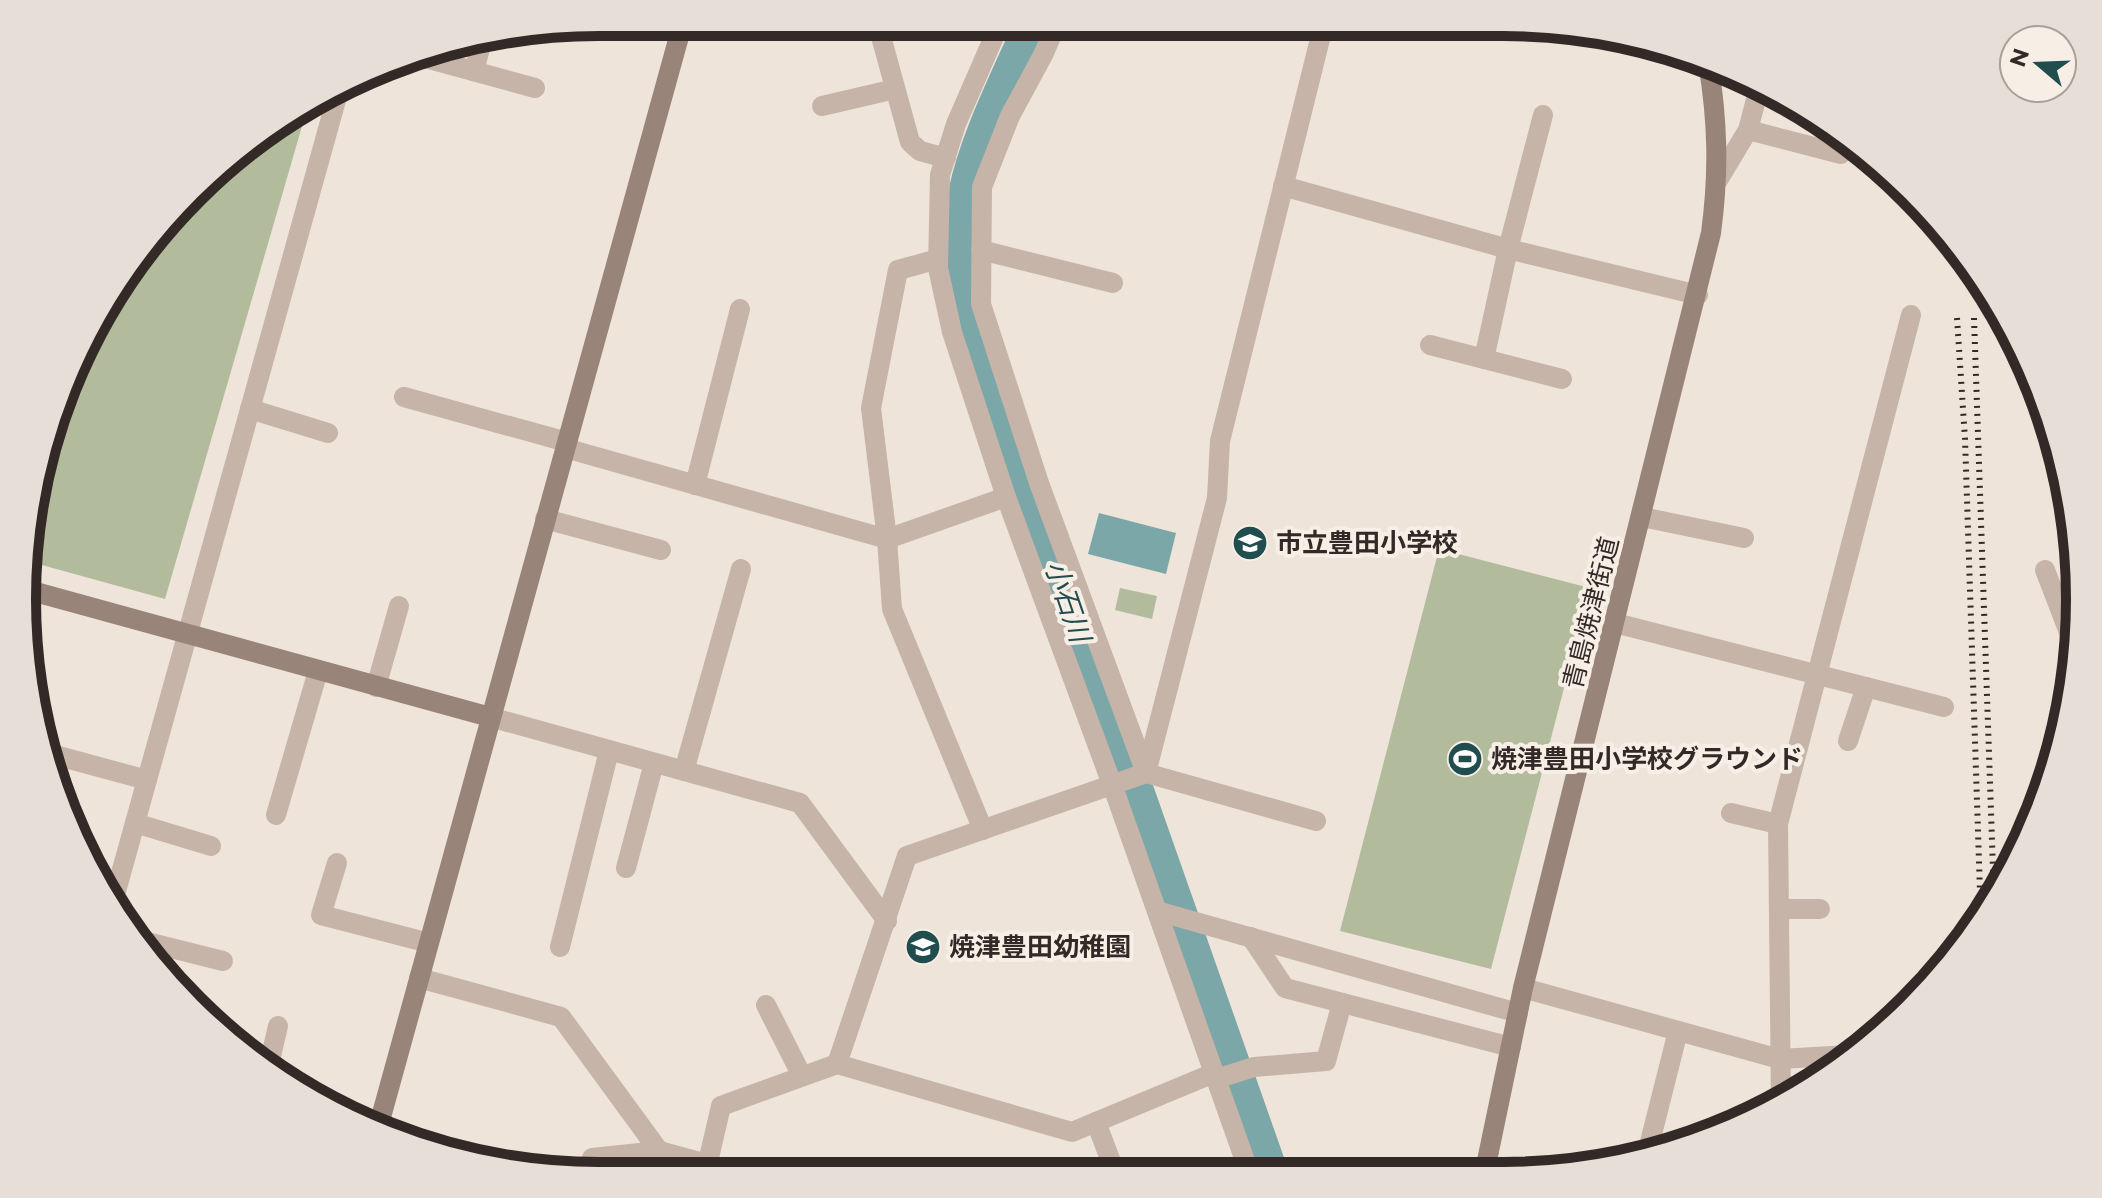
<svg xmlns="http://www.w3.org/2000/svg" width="2102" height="1198" viewBox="0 0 2102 1198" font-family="Montserrat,'Noto Sans JP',sans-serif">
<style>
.green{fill:#b2bc9c}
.water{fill:#7ca7a8}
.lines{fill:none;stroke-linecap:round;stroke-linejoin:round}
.river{stroke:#7ca7a8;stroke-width:38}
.street{stroke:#c5b4a7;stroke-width:20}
.secondary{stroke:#988479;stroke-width:20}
.rail{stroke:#332a27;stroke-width:6;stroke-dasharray:2 6;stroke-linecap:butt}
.labels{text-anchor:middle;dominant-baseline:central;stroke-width:8;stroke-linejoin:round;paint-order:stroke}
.poi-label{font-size:26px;font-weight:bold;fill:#332a27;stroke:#f7efe6;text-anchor:start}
.street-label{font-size:26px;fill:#332a27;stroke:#f7efe6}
.water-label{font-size:28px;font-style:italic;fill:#214d4f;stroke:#f7efe6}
.rim{fill:none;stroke:#332a27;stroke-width:10}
</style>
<rect width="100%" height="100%" fill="#eee4da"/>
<g class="green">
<path d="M307 109 165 599 31 562 42 449 120 278 248 141Z"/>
<path d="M1439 549 1590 588 1491 969 1340 931Z"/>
<path d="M1120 588 1157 596 1152 619 1115 610Z"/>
</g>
<path class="water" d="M1099 513 1176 533 1166 574 1088 554Z"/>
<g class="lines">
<path class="river" d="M1034 23C1011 76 979 137 967 194 959 236 965 281 970 322L1270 1175"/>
<g class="street">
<path d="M877 22 910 142 920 151 946 158"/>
<path d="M1000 23 956 124 940 175 938 268 952 332 1006 497 1113 787 1250 1175"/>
<path d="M1057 23 1043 55 1010 116 982 187 981 304 1039 483 1146 773 1316 821"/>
<path d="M784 27 811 22"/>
<path d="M411 54 535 88"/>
<path d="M474 71 482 41"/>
<path d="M822 106 895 89"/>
<path d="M1748 130 1841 154"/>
<path d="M1718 180 1748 130 1759 88"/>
<path d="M1283 186 1508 249 1698 295"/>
<path d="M981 250 1113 283"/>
<path d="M938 259 898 270 871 408 887 539 892 609 983 830"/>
<path d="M1430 345 1562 379"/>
<path d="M1484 359 1508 249 1543 115"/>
<path d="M404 397 567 442"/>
<path d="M250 409 328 433"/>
<path d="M565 448 887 539 1006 497"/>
<path d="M695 485 740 309"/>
<path d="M1642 517 1744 538"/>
<path d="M545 519 661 550"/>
<path d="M2045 570 2075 648"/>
<path d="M1615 623 1944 707"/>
<path d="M376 687 399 606"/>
<path d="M490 717 800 803 887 921"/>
<path d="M1848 741 1866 687"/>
<path d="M51 754 147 780"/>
<path d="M684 771 741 569"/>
<path d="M1731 813 1778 824"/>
<path d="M276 815 318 671"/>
<path d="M135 823 211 846"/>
<path d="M337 863 321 915 429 943"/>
<path d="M626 868 654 763"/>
<path d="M113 902 338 93"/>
<path d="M1779 909H1820"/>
<path d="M1157 911 1518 1013"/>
<path d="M1251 937 1285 988 1511 1047"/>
<path d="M135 939 223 961"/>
<path d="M560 947 609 751"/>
<path d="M419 978 561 1017 659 1151"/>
<path d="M1523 988 1780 1059 1849 1055"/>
<path d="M766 1005 802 1076"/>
<path d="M837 1064 1072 1132 1214 1073"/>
<path d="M268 1069 278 1026"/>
<path d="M1216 1079 1254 1067 1326 1061 1342 1003"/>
<path d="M1781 1103 1778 824 1911 315"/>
<path d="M1096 1122 1116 1175"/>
<path d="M1647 1154 1678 1031"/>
<path d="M592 1158 659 1151 707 1164"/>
<path d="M705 1175 721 1106 837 1064 907 856 1146 773 1217 498 1220 441 1324 23"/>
</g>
<g class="secondary">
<path d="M28 590 490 717"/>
<path d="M378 1128 683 22"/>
<path d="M1484 1175 1523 988 1711 233C1719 173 1718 122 1708 62"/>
</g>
<g class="rail">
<path d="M1957 318 1965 439 1981 922"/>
<path d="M1974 318 1994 899"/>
<path d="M2013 335 2069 488"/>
</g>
</g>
<defs>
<symbol id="school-disc" viewBox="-11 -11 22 22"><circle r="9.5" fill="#214d4f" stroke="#f7efe6"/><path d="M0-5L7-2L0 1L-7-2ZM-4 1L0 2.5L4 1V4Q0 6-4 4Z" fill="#fff"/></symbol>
<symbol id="stadium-disc" viewBox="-11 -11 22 22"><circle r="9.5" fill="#214d4f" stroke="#f7efe6"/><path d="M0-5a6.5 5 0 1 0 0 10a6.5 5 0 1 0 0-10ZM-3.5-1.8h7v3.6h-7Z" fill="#fff"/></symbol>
</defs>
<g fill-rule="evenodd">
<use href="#school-disc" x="1230" y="523" width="40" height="40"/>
<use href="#stadium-disc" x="1445" y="739" width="40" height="40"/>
<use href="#school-disc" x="903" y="927" width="40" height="40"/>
</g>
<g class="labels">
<g class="poi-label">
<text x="1276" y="543">市立豊田小学校</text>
<text x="1491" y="759">焼津豊田小学校グラウンド</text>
<text x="949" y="947">焼津豊田幼稚園</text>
</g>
<g class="street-label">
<text transform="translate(1591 613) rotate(-76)">青島焼津街道</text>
</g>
<g class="water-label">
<text transform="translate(1068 601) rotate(71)">小石川</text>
</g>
</g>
<path d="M0 0H2102V1198H0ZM599 36H1503A563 563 0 0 1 2066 599V599A563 563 0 0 1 1503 1162H599A563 563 0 0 1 36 599V599A563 563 0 0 1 599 36Z" fill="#e7dfd7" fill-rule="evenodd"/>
<path class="rim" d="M599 36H1503A563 563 0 0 1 2066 599V599A563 563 0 0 1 1503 1162H599A563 563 0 0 1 36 599V599A563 563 0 0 1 599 36Z"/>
<g transform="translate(2038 64) rotate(289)"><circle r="38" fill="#f7efe6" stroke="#a9a09a" stroke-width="2"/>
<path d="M0-6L14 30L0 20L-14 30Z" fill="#214d4f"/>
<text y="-12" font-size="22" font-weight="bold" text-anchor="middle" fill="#332a27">N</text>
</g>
</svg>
